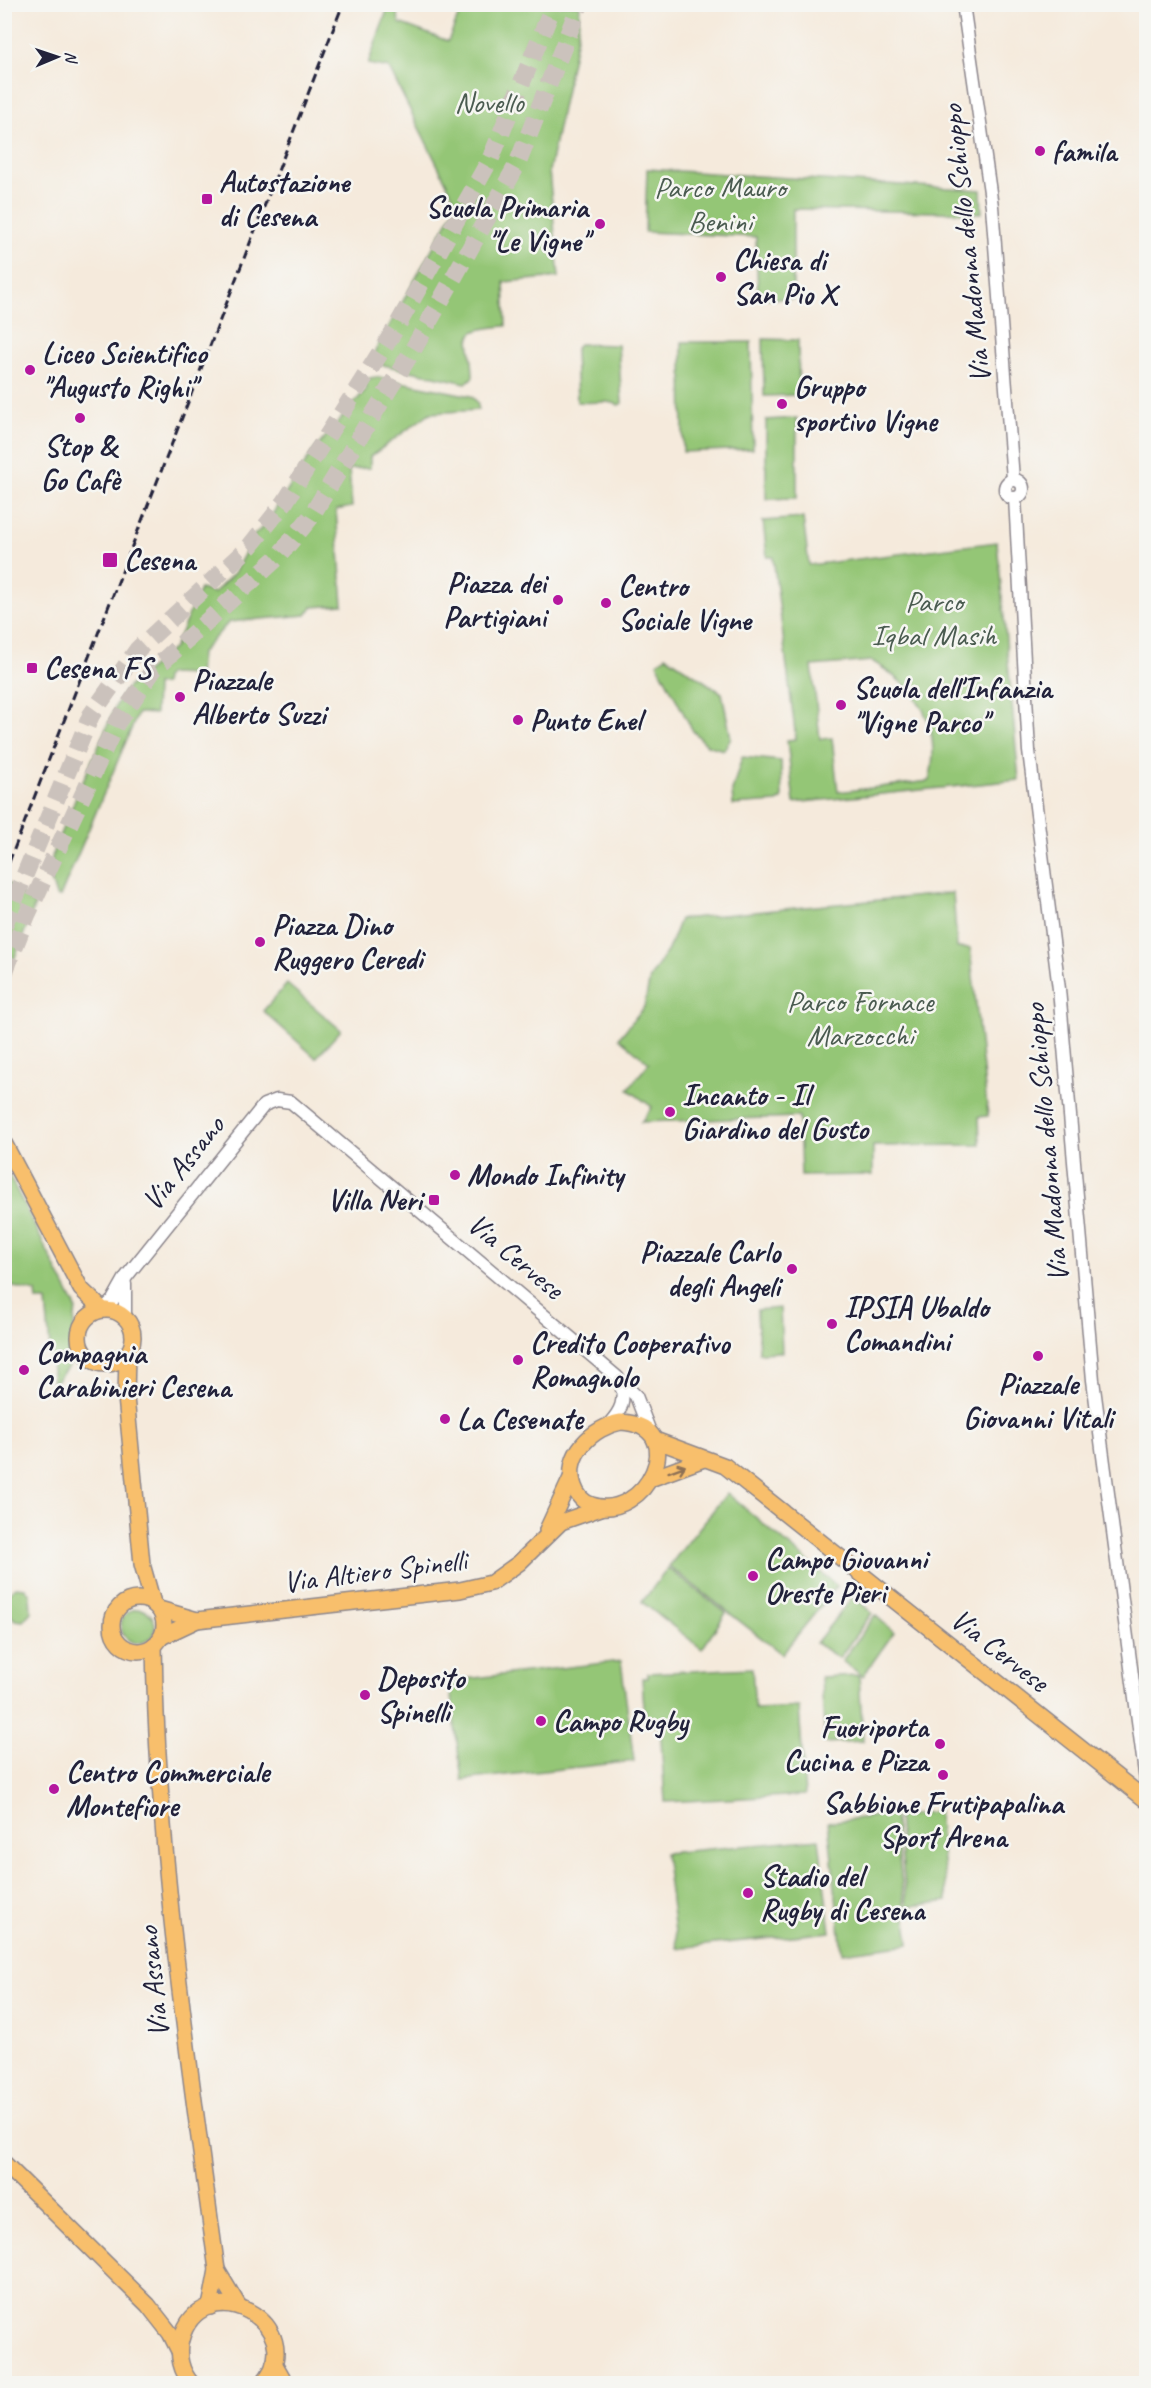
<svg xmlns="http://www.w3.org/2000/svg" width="1151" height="2388" viewBox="0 0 1151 2388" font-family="Caveat,sans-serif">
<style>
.green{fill:#94c676;stroke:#5b7458;stroke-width:1.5;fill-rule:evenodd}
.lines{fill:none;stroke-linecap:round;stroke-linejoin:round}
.highway-tunnel{stroke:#cbc2bc;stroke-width:18;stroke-dasharray:18 9;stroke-linecap:butt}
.minor-casing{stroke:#8c868c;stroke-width:15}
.major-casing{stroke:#8c868c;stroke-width:18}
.minor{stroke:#fff;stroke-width:12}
.major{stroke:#f8bf6c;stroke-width:15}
.rail{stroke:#22223b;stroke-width:3;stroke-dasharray:9 4.5;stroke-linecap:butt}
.oneway{stroke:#8d7054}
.poi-dot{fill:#b5179e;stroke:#f6f6f2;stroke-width:2}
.labels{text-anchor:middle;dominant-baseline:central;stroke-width:5;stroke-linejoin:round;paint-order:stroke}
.park-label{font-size:30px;fill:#4a5b50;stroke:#f6f6f2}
.poi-label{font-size:30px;font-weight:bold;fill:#22223b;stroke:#f6f6f2;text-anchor:start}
.street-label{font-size:30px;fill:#22223b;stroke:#f6f6f2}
</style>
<rect width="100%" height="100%" fill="#f6f6f2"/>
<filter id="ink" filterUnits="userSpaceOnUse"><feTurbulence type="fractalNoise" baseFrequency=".0167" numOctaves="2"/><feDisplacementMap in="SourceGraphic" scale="12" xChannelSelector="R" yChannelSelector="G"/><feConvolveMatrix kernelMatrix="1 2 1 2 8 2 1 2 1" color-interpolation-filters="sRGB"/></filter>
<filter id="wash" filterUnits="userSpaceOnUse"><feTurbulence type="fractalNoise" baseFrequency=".008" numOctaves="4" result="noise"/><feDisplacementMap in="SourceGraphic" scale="24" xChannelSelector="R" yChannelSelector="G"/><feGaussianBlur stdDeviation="1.35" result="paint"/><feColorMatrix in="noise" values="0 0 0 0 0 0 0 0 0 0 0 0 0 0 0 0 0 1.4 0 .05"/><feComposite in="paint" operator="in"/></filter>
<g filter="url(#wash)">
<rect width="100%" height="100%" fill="#f5eadc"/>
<g class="green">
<path d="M389 5H397L399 23 448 41 463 5H580L578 32 549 171 559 277 504 282 506 326C453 330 473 336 473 377L466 383 369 362 457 204 389 68 368 64Z"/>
<path d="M647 169 981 190 982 213 793 209V299L758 298 756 237 645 232Z"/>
<path d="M763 339 798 340 799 395 764 396Z"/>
<path d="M682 342H751L753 449 683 452Z"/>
<path d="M579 344 618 345 622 403 619 405C604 399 593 404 577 402L575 350Z"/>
<path d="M376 377 471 396 477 402 479 410 430 413 370 457V468L349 469 352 507 336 510 343 605 312 607 306 615 229 622 201 653 199 675 169 674 165 678 164 684 156 685 155 714 138 713 60 897 56 896 49 873 54 848 117 703 127 688 174 648 200 589 214 593 234 573 255 534 266 524 311 454 367 388 363 384 370 378Z"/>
<path d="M797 418V498L766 499V420Z"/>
<path d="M803 518 809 565 997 542 1019 780 794 803 787 740 796 739 773 557H767L763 521ZM872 661C919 689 943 725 929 781L838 792 832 738 820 739 812 666Z"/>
<path d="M666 656 722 693 731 738 724 750 707 745 693 731 657 663Z"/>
<path d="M742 757 781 761 782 799 777 802 733 805 732 791Z"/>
<path d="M7 882 35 905 5 983 4 888Z"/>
<path d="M953 893 957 948H970L988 1116 979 1117 980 1145 873 1146V1175L801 1176 799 1117 641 1122 652 1107 628 1089 649 1063 619 1038 644 1007 650 978 668 950 680 919Z"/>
<path d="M287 984 341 1030 316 1058 263 1011Z"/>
<path d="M4 1165 76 1308 73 1337 75 1353 69 1366 53 1384 46 1301H37L36 1292 5 1285Z"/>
<path d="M780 1308 782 1352 759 1353 757 1310Z"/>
<path d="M727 1493 837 1586 782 1654 669 1566Z"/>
<path d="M668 1568 726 1613 702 1649 642 1602Z"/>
<path d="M16 1587 25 1588 30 1595 31 1612 23 1621 15 1620 8 1612 7 1594Z"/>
<path d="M853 1596 872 1613 839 1658 816 1643Z"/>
<circle cx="138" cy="1626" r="17"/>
<path d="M875 1615 894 1632 863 1676 842 1661Z"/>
<path d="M621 1661 634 1761 462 1780 449 1681Z"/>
<path d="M752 1668 755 1709 799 1707 805 1795 665 1802 660 1725H645L642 1678H648V1673Z"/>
<path d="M859 1675 863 1741 825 1743 821 1677Z"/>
<path d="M938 1811 947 1901 907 1907 898 1817Z"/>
<path d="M894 1814 909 1944 842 1953 828 1822Z"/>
<path d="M819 1839 830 1932 677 1948 665 1853Z"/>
</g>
</g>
<g filter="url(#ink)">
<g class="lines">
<g class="highway-tunnel">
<path d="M4 925 91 715 138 649 250 546 285 502 396 328 491 158 554 4"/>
<path d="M4 973 27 915 116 724 154 669 276 559 310 518 414 348 517 165 580 4"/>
</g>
<defs>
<g id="minor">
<path d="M963 4 992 206 1013 479"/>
<circle cx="1014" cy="489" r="9"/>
<path d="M1015 498 1029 751 1059 989 1093 1380 1146 1781"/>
<path d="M125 1284V1318"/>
<path d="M103 1310 113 1300 126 1277 264 1105 277 1100 291 1102 617 1377 636 1396 650 1432"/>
<path d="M609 1424C622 1410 625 1401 621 1382"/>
</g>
<g id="major">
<path d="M4 1143 81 1289 103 1310"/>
<circle cx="106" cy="1337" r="27"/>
<path d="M127 1354 126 1397 142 1564 153 1603"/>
<path d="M621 1422C693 1426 645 1523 592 1505 582 1502 577 1495 574 1486 563 1455 593 1427 621 1422Z"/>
<path d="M655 1440 725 1466 1146 1800"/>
<path d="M650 1479 704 1459"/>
<path d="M547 1530 571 1478"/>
<circle cx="138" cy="1625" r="26"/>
<path d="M159 1609 197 1620"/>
<path d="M161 1637 197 1620 460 1590 491 1583 519 1563 561 1522 601 1508"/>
<path d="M154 1645C157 1854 189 2063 217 2270L210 2307"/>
<path d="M4 2163 148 2305 170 2333 179 2351"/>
<path d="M217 2270 238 2305"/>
<path d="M274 2363 286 2384"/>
<path d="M192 2384C181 2372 177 2355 181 2340 201 2264 315 2325 262 2384"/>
</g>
</defs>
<use href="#minor" class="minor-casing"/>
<use href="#major" class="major-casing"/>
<use href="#minor" class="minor"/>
<use href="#major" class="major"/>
<path class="rail" d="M4 875 343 4"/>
</g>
<defs><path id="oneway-shaft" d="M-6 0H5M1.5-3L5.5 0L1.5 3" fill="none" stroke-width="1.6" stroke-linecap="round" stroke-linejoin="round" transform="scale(1.5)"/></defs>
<use class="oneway" href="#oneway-shaft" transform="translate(677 1469) rotate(-20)"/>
</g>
<g class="poi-dot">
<circle cx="1040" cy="151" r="6"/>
<rect x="201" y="193" width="12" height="12" rx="3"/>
<circle cx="600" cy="224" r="6"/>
<circle cx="721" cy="277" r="6"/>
<circle cx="30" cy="370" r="6"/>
<circle cx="782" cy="404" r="6"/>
<circle cx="80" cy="418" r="6"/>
<rect x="102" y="552" width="16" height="16" rx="3"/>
<circle cx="558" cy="600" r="6"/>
<circle cx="606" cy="603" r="6"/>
<rect x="26" y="662" width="12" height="12" rx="3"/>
<circle cx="180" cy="697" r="6"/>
<circle cx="841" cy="705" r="6"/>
<circle cx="518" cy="720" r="6"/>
<circle cx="260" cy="942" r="6"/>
<circle cx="670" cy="1112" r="6"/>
<circle cx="455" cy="1175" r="6"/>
<rect x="428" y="1194" width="12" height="12" rx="3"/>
<circle cx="792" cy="1269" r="6"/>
<circle cx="832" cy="1324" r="6"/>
<circle cx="1038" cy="1356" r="6"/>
<circle cx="518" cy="1360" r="6"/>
<circle cx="24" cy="1370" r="6"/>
<circle cx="445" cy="1419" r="6"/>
<circle cx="753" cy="1576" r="6"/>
<circle cx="365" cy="1695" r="6"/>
<circle cx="541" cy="1721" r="6"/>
<circle cx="940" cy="1744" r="6"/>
<circle cx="943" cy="1775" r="6"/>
<circle cx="54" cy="1789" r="6"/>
<circle cx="748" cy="1893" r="6"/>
</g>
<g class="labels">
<g class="park-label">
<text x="489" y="102">Novello</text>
<text x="720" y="187">Parco Mauro<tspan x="720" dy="34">Benini</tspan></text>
<text x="934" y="601">Parco<tspan x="934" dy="34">Iqbal Masih</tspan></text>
<text x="860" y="1001">Parco Fornace<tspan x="860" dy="34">Marzocchi</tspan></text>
</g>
<g class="poi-label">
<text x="1052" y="151">famila</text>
<text x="219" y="182">Autostazione<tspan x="219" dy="34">di Cesena</tspan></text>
<text x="588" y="207" text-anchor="end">Scuola Primaria<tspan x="588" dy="34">"Le Vigne"</tspan></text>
<text x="733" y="260">Chiesa di<tspan x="733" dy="34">San Pio X</tspan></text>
<text x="42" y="353">Liceo Scientifico<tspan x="42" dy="34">"Augusto Righi"</tspan></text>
<text x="794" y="387">Gruppo<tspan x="794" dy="34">sportivo Vigne</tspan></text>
<text x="80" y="446" text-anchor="middle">Stop &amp;<tspan x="80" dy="34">Go Cafè</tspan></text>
<text x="124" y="560">Cesena</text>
<text x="546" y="583" text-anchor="end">Piazza dei<tspan x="546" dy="34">Partigiani</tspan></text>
<text x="618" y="586">Centro<tspan x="618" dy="34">Sociale Vigne</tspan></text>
<text x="44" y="668">Cesena FS</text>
<text x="192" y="680">Piazzale<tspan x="192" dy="34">Alberto Suzzi</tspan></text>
<text x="853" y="688">Scuola dell'Infanzia<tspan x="853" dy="34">"Vigne Parco"</tspan></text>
<text x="530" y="720">Punto Enel</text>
<text x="272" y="925">Piazza Dino<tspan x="272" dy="34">Ruggero Ceredi</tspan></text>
<text x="682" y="1095">Incanto - Il<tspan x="682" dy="34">Giardino del Gusto</tspan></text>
<text x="467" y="1175">Mondo Infinity</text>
<text x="422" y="1200" text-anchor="end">Villa Neri</text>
<text x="780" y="1252" text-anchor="end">Piazzale Carlo<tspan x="780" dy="34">degli Angeli</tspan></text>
<text x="844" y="1307">IPSIA Ubaldo<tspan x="844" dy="34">Comandini</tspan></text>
<text x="530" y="1343">Credito Cooperativo<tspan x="530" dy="34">Romagnolo</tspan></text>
<text x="36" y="1353">Compagnia<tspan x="36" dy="34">Carabinieri Cesena</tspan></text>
<text x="1038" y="1384" text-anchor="middle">Piazzale<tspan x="1038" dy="34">Giovanni Vitali</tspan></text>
<text x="457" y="1419">La Cesenate</text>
<text x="765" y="1559">Campo Giovanni<tspan x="765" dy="34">Oreste Pieri</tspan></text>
<text x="377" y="1678">Deposito<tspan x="377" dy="34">Spinelli</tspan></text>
<text x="553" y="1721">Campo Rugby</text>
<text x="928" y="1727" text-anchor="end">Fuoriporta<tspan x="928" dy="34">Cucina e Pizza</tspan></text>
<text x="66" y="1772">Centro Commerciale<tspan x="66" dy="34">Montefiore</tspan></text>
<text x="943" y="1803" text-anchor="middle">Sabbione Frutipapalina<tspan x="943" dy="34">Sport Arena</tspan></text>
<text x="760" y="1876">Stadio del<tspan x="760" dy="34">Rugby di Cesena</tspan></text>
</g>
<g class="street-label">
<text transform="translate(966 244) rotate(-96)">Via Madonna dello Schioppo</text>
<text transform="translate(1046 1143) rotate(-95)">Via Madonna dello Schioppo</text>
<text transform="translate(183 1163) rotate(-51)">Via Assano</text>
<text transform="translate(516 1256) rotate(40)">Via Cervese</text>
<text transform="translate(375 1571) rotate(-7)">Via Altiero Spinelli</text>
<text transform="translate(1000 1650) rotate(38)">Via Cervese</text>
<text transform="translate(153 1982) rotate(-96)">Via Assano</text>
</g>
</g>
<rect width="1151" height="2388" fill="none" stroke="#f6f6f2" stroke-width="24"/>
<g transform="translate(57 57) rotate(88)" stroke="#f6f6f2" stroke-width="4.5" paint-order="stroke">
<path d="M0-4.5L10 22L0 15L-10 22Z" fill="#22223b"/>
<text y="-9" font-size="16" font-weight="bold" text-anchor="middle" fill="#22223b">N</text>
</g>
</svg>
